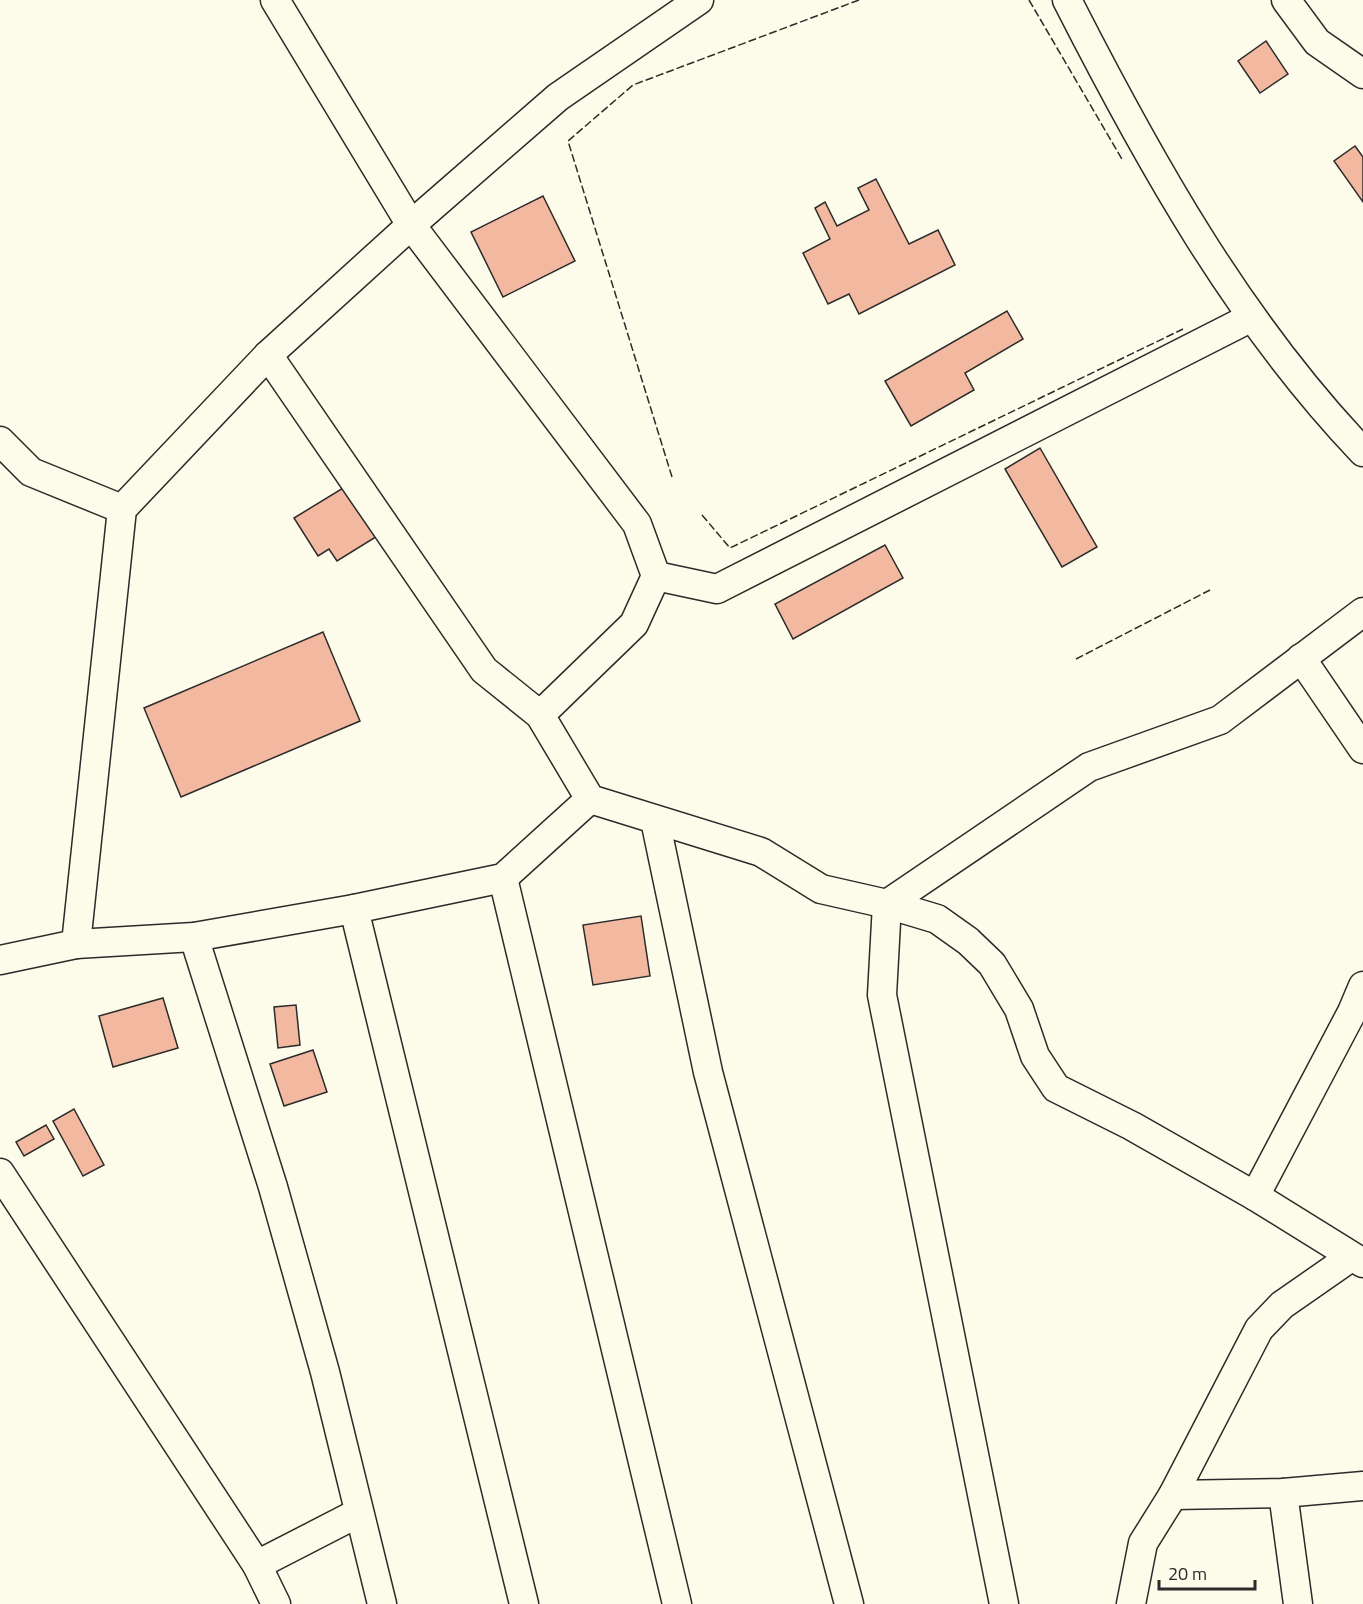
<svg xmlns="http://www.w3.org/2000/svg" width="1363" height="1604" viewBox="0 0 1363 1604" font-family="'Titillium Web',sans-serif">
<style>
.building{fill:#f2b8a0;stroke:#2b2b2b;stroke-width:1.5}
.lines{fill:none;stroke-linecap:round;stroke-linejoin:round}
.minor-casing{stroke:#2b2b2b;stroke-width:31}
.minor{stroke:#fdfbea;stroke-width:28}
.fence{stroke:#2b2b2b;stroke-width:1.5;stroke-dasharray:8 3;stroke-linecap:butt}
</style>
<rect width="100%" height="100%" fill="#fdfbea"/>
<g class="building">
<path d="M1266 41 1288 74 1260 93 1238 61Z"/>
<path d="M1355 146 1363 157V202L1334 161Z"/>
<path d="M876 179 909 244 938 230 955 265 859 314 849 294 828 304 803 253 830 239 815 208 825 202 837 226 869 210 858 188Z"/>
<path d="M543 196 575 261 503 297 471 232Z"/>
<path d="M1007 311 1023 339 965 373 974 390 911 426 885 381Z"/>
<path d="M1040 448 1097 547 1062 567 1005 469Z"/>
<path d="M348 485 379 535 337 561 329 549 318 556 294 518Z"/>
<path d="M885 545 903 578 793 639 775 604Z"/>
<path d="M323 632 360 721 181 797 144 708Z"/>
<path d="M641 916 650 976 593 985 583 925Z"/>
<path d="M163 998 178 1048 113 1067 99 1016Z"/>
<path d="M296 1005 300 1045 278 1048 274 1007Z"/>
<path d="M313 1050 327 1092 284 1106 270 1064Z"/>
<path d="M74 1109 104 1165 83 1176 53 1121Z"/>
<path d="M46 1125 54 1139 24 1156 16 1142Z"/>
</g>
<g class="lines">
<defs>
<g id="minor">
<path d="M275 0 411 225 637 524 656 576 634 624 540 715"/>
<path d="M1067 0C1149 161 1238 321 1363 452"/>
<path d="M1286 0 1317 42 1363 74"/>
<path d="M268 355 484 670 540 715 590 799 761 852 821 889 887 904 937 919 968 941 992 964 1019 1009 1035 1056 1056 1088 1132 1126 1255 1196 1363 1263"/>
<path d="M0 441 31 472 122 509"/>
<path d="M656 576 717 589 1252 317"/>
<path d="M1301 658 1363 749"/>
<path d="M655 820 708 1072 849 1604"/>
<path d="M503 878 677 1604"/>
<path d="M887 904 882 995 1004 1604"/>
<path d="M887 904 1089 767 1220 720 1363 612"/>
<path d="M194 937 273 1187 325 1372 382 1604"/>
<path d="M76 944 194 937 354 909"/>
<path d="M0 960 76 944 122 509 268 355 411 225 558 97 699 0"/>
<path d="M0 1173 257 1565 276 1604"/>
<path d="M1255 1196 1352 1012 1363 986"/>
<path d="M1283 1493 1298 1604"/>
<path d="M1173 1495 1283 1493 1363 1486"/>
<path d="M257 1565 358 1513"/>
<path d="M524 1604 354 909 503 878 590 799"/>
<path d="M1131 1604 1143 1543 1173 1495 1259 1329 1282 1305 1351 1257"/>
</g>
</defs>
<use href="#minor" class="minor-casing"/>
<use href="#minor" class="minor"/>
<g class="fence">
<path d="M1029 0 1123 161"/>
<path d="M672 477 568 141 633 85 859 0"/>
<path d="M702 515 730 548 1183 329"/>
<path d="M1076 659 1210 590"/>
</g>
</g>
<path d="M1159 1580v9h96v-9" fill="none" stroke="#2b2b2b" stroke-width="3"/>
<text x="1168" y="1580" font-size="18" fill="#2b2b2b" stroke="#fdfbea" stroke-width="4.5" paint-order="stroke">20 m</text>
</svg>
